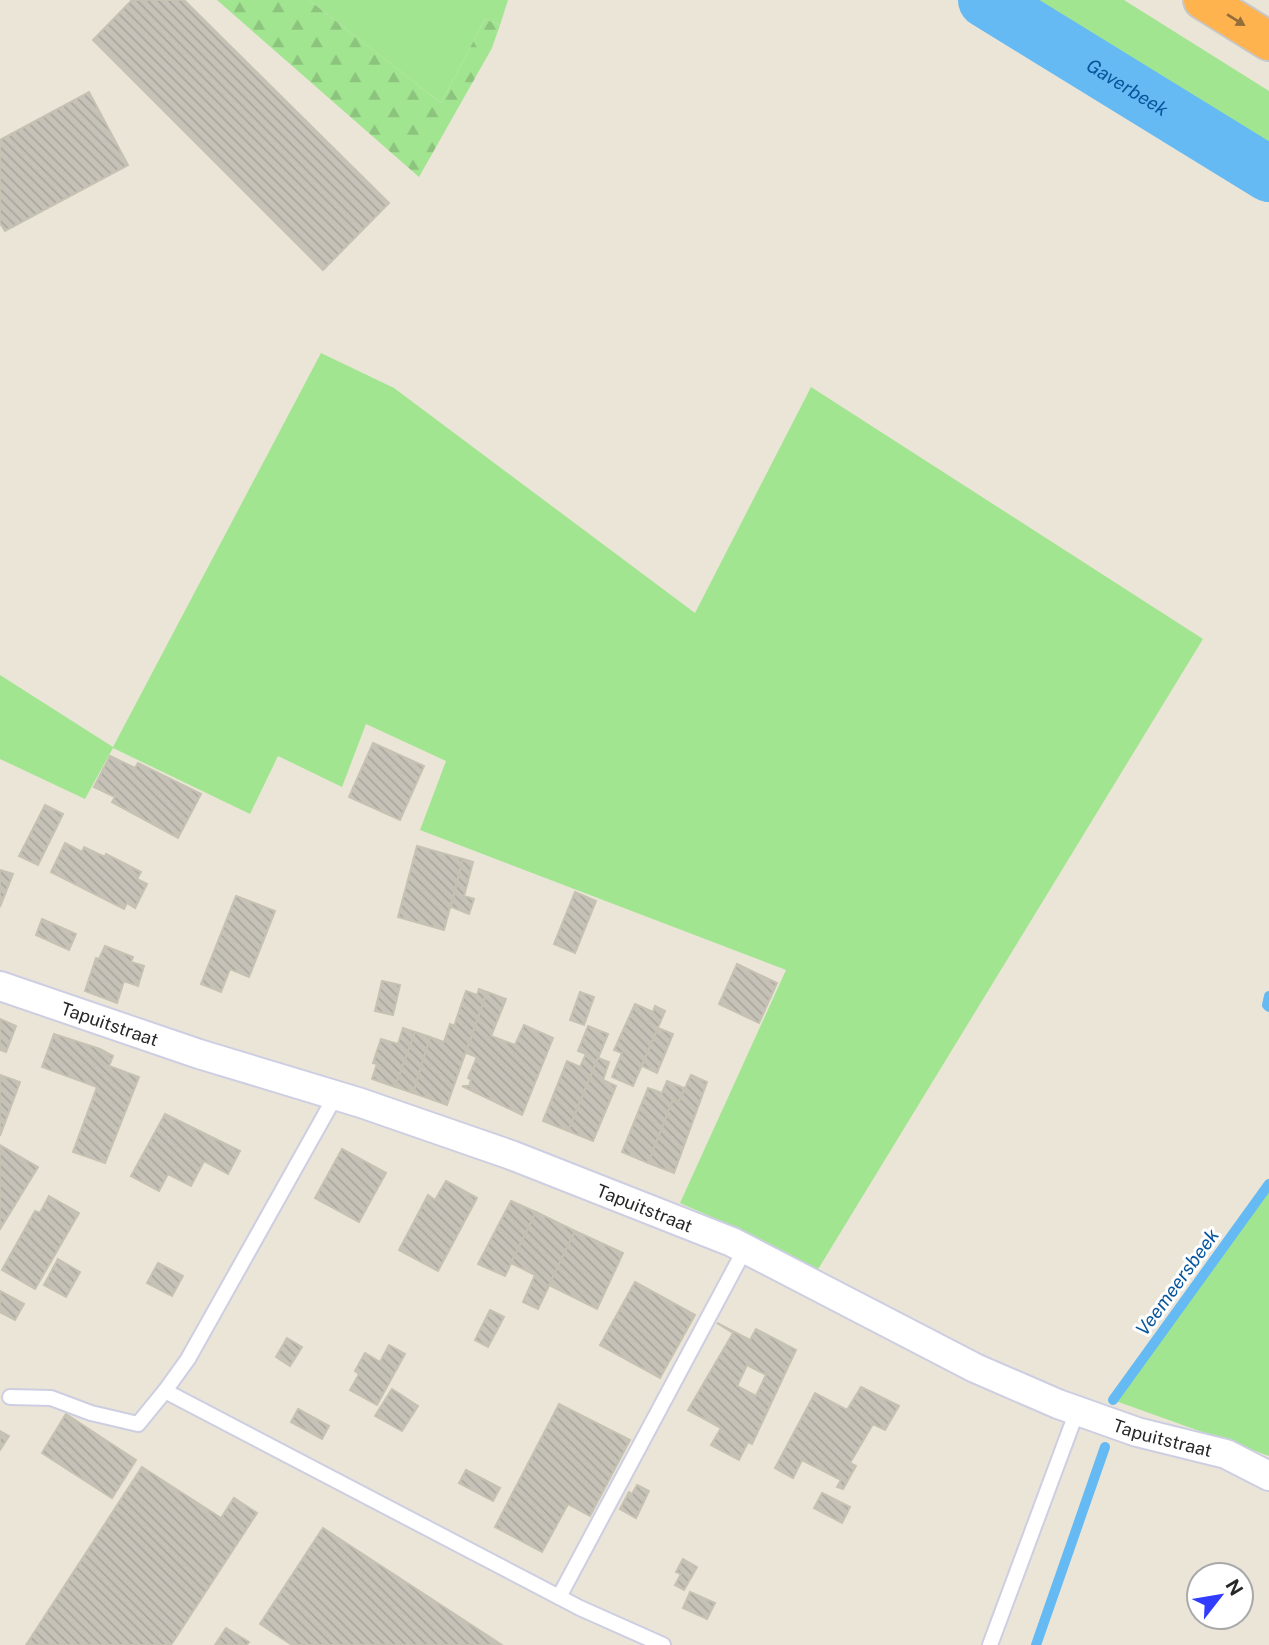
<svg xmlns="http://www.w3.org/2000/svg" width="1269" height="1645" viewBox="0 0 1269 1645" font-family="'Public Sans',sans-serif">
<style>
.grass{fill:#a2e591}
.forest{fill:url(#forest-firs)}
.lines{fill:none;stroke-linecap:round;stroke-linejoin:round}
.stream{stroke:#65baf3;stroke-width:10}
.river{stroke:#65baf3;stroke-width:56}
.building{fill:url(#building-back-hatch);stroke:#c6c2b2;stroke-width:2;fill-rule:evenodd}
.lane-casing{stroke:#cdcee2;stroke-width:18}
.street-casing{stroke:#cdcee2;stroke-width:32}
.highway-casing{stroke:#c7c7c7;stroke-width:42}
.lane{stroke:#fff;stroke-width:14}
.street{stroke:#fff;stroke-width:28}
.highway{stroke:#ffb34f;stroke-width:38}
.oneway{fill:#936d3b}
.labels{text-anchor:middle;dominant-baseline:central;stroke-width:6;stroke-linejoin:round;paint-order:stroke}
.street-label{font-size:18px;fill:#272727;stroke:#fff}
.water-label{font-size:19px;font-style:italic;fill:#07559b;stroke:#fff}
</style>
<defs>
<pattern id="forest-firs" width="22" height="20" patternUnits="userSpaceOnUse" patternTransform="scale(1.75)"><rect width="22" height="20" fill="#a2e591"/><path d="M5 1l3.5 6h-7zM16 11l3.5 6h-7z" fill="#8cc47d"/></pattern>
<pattern id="building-back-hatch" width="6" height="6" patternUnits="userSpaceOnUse" patternTransform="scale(1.75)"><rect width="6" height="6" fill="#c6c2b8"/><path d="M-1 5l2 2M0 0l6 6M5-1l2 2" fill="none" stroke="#aaa79e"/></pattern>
</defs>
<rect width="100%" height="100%" fill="#ebe5d8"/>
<g class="grass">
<path d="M309 0H508L500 25 485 19 441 103Z"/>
<path d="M986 0H1124L1269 91V174Z"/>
<path d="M321 353 394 388 695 613 811 387 1203 639 817 1271 748 1233 680 1203 786 970 420 830 446 761 366 724 342 787 278 756 250 814 113 748 85 799 0 759V675L113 747Z"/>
<path d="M1269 1184V1456L1113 1400Z"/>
</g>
<path class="forest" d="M217 0H309L441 103 485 19 500 25 492 48 419 177Z"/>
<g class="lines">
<g class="stream">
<path d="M1269 996 1267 1005 1269 1007"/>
<path d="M1113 1400 1269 1184"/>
<path d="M1036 1645 1105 1447"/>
</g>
<path class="river" id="s1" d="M986 0 1269 174"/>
</g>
<g class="building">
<path d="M132 0H184L389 203 323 270 93 40Z"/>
<path d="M89 92 128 165 5 231 0 223V140Z"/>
<path d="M373 743 424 766 400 820 349 797Z"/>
<path d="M110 756 135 768 138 763 201 794 178 838 112 802 115 797 94 787Z"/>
<path d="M45 805 63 814 38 865 19 856Z"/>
<path d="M65 843 82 852 84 847 105 857 106 854 141 872 137 879 147 884 135 908 127 903 124 909 51 872Z"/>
<path d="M417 846 463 859 444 930 398 917Z"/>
<path d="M463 859 473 862 464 896 474 899 469 914 451 907Z"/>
<path d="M0 870 13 874 0 907Z"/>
<path d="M575 892 596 901 575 953 554 944Z"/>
<path d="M236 896 275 911 249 977 230 969 221 992 201 984Z"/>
<path d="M42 919 76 934 69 950 36 935Z"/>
<path d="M105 946 133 957 131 962 144 966 138 986 124 981 117 1003 85 991 96 958 99 959Z"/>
<path d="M737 964 777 983 759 1023 719 1004Z"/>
<path d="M382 981 400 985 393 1015 375 1011Z"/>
<path d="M479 989 487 992 447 1105 413 1093 430 1037 444 1042 450 1024 454 1026 466 991 477 995Z"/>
<path d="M487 992 506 999 491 1036 515 1045 524 1025 553 1038 522 1115 462 1086H469L471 1080 468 1078 477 1057 466 1053Z"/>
<path d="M580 992 594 997 584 1025 570 1020Z"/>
<path d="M635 1004 653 1012 655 1006 665 1011 633 1086 612 1077 622 1053 614 1050Z"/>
<path d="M0 1019 16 1026 6 1052 0 1050Z"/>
<path d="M588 1026 608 1034 568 1131 543 1121 567 1061 580 1067 586 1054 578 1051Z"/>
<path d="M403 1028 415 1032 395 1087 372 1079 377 1064 373 1063 381 1039 398 1044Z"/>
<path d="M658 1028 673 1034 657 1073 642 1066Z"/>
<path d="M415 1032 430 1037 413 1093 395 1087Z"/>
<path d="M54 1034 100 1049 113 1056 109 1066 139 1077 105 1163 73 1152 97 1087 42 1067Z"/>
<path d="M598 1058 609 1062 603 1080 616 1086 593 1141 568 1131Z"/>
<path d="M0 1075 20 1082 0 1136Z"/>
<path d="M691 1075 707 1082 674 1173 648 1163 673 1099 679 1101Z"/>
<path d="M667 1081 684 1088 679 1101 673 1099 648 1163 622 1152 648 1088 662 1093Z"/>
<path d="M165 1114 240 1151 228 1174 204 1161 191 1186 168 1174 159 1191 131 1176Z"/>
<path d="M0 1145 38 1167 0 1229Z"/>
<path d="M342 1149 386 1173 359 1222 315 1198Z"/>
<path d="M446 1181 477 1198 438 1271 399 1250 428 1195 435 1200Z"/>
<path d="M49 1196 79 1213 35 1289 2 1270 35 1211 40 1213Z"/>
<path d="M511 1201 536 1212 505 1276 478 1264Z"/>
<path d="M536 1212 575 1231 538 1309 523 1302 535 1275 511 1263Z"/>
<path d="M575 1231 623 1253 597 1309 549 1285Z"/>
<path d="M58 1259 80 1272 66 1297 44 1285Z"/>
<path d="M158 1263 183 1276 172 1296 147 1283Z"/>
<path d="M635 1282 695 1315 660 1378 600 1345Z"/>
<path d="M0 1291 24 1304 15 1320 0 1312Z"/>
<path d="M490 1310 504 1317 488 1347 475 1340Z"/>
<path d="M717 1323 750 1340 756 1329 796 1350 752 1444 748 1442 739 1460 711 1445 721 1428 688 1410 733 1333ZM747 1365 766 1375 756 1396 737 1386Z"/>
<path d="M287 1338 302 1347 290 1366 276 1357Z"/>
<path d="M389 1345 405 1354 377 1405 350 1390 359 1374 355 1371 365 1353 380 1362Z"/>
<path d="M861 1387 899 1406 885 1430 873 1424 850 1463 856 1466 843 1489 837 1487 841 1480 802 1460 793 1478 775 1468 815 1393 847 1410Z"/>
<path d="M392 1389 418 1406 402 1431 375 1416Z"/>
<path d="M559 1404 630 1440 590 1516 568 1504 542 1552 495 1527Z"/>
<path d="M298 1409 329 1426 322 1439 291 1422Z"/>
<path d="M66 1414 136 1460 112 1498 42 1453Z"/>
<path d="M0 1431 9 1436 0 1450Z"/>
<path d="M142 1467 221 1518 234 1498 257 1513 171 1645H26Z"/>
<path d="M466 1470 500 1488 493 1501 459 1483Z"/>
<path d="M637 1485 649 1491 636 1518 620 1509 629 1492 632 1494Z"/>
<path d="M822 1493 850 1507 842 1523 814 1508Z"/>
<path d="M323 1528 502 1645H292L260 1624Z"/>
<path d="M683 1559 697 1567 684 1590 675 1585 681 1574 676 1572Z"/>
<path d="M690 1592 715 1603 707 1619 683 1608Z"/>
<path d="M226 1628 249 1642 247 1645H215Z"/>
</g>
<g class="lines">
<defs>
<g id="lane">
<path d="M165 1391 188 1359 336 1095"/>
<path d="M10 1397 51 1398 91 1413 138 1424 165 1391 580 1608 663 1645"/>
<path d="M559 1597 745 1249"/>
<path d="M990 1645 1077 1411"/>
</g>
<g id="street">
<path id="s2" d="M0 986 199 1054 361 1103 511 1155 732 1242 975 1368 1058 1404 1137 1432 1226 1454 1269 1476"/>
</g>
<path id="highway" d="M1203 0 1269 41"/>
</defs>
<use href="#lane" class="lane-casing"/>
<use href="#street" class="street-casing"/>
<use href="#highway" class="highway-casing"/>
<use href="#lane" class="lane"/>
<use href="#street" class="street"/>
<use href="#highway" class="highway"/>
</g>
<defs><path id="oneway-solid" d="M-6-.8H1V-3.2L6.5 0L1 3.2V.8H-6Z" transform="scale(1.75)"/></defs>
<use class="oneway" href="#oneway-solid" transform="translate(1236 20) rotate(32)"/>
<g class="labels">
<g class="street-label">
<text stroke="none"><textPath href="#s2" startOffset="116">Tapuitstraat</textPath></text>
<text stroke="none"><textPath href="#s2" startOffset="682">Tapuitstraat</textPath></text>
<text stroke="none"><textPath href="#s2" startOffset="1250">Tapuitstraat</textPath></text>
</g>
<g class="water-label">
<text stroke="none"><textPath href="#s1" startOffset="166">Gaverbeek</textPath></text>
<text transform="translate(1177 1282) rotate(-54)">Veemeersbeek</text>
</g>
</g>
<g transform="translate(1220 1596) rotate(59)"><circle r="33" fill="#ffffff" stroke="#a9a9a9" stroke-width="2"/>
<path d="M0-5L12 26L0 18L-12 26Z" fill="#313cff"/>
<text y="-10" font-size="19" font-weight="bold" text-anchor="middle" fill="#272727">N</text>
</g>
</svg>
